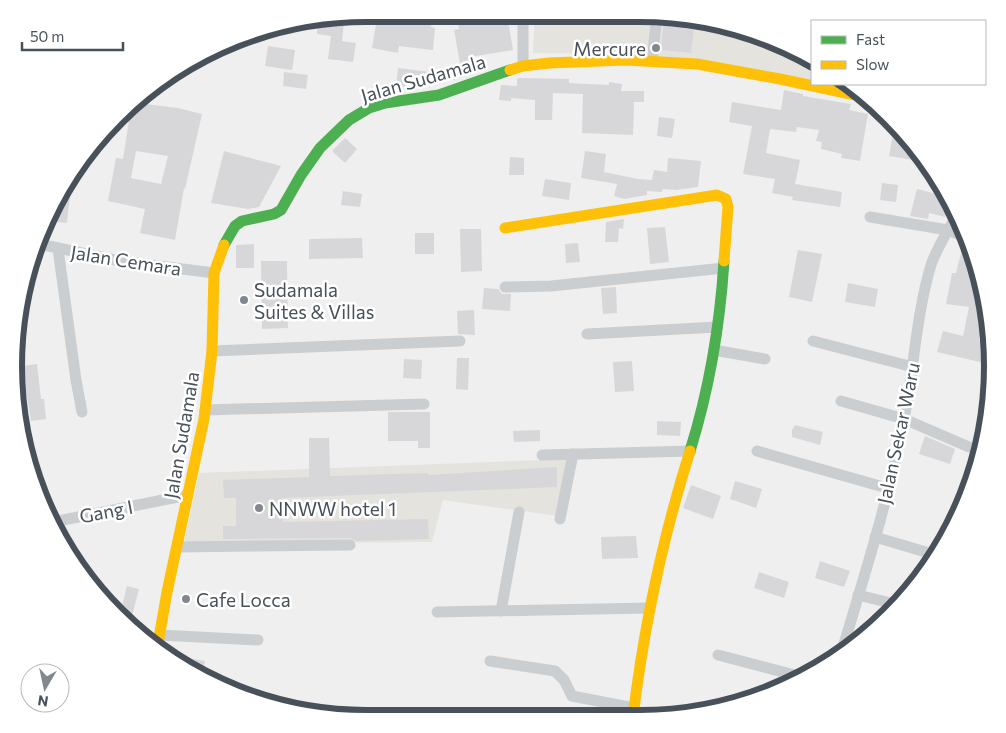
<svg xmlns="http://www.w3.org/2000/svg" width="1006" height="733" viewBox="0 0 1006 733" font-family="Commissioner,sans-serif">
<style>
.commercial{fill:#e5e3dd}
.building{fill:#d7d7d9;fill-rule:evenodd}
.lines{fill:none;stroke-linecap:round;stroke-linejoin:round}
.street{stroke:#cbced0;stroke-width:11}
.fast{stroke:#4caf50;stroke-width:11}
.slow{stroke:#ffc107;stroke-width:11}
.poi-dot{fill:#83888e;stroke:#fff;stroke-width:2}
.labels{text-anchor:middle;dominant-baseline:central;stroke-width:5;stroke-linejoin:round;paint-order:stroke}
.poi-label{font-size:19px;fill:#48515a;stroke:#fff;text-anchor:start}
.street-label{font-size:19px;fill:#48515a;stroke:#fff}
.rim{fill:none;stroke:#48515a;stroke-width:6}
</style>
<rect width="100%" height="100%" fill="#f0efef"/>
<g class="commercial">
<path d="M535 14H662L731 26 812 63V81L607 54 533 53Z"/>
<path d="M568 459 557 516 443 500 432 542 184 544 199 473Z"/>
</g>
<g class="building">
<path d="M366 14H433L431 27 435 28 433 50 399 46 398 53 372 48 376 24 349 21V16Z"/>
<path d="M458 14H507L513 50 470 57 476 72 453 80 450 73 461 69 454 30 458 29 459 30Z"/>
<path d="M671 16 695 20 691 53 661 50 664 19 670 20Z"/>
<path d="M325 19 344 22 342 41 356 43 353 62 328 59 331 36 317 34 318 20Z"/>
<path d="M268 46 295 50 292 70 265 66Z"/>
<path d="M398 68 430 72 428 87 415 88 396 86Z"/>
<path d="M284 72 308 75 306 89 283 86Z"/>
<path d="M520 78 569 79V83L609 85V82L622 84 621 91H644V102H634L633 135 582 133 583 94 553 93 552 120H535V100L511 98V101L499 100 501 85 517 86V79Z"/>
<path d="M784 90 803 94V96L851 104 849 110 868 114 860 161 841 158 842 154 821 149 822 142 816 141 819 130 797 127 796 132 770 129 766 153 800 160 795 184 842 192 840 207 792 200 793 197 772 193 775 179 743 174 752 126 729 122 732 102 781 110Z"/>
<path d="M137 103 178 108 202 114 185 189 184 188 175 240 140 233 145 209 108 201 116 158 123 159 131 108ZM136 151 168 156 161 184 131 178Z"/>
<path d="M659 117 675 119 672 138 657 136Z"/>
<path d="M894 128 915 148 913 160 889 156Z"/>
<path d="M345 138 357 149 345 163 332 151Z"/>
<path d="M224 151 281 166 259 207 248 209 211 203Z"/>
<path d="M585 151 606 154 604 172 638 179 652 180 654 170 667 172 668 158 701 161 698 187 676 190 663 189 662 192 647 191V195L624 199 614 196 617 184 581 178Z"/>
<path d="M510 157 524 158V175H509Z"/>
<path d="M72 178 67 223 47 221 50 211Z"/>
<path d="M545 179 571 183 569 200 542 196Z"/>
<path d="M882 183 898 185 896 202 880 200Z"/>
<path d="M939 183 949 199 945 217 929 213 928 219 910 216 917 189 937 194Z"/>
<path d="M343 191 362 194 360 207 341 205Z"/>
<path d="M624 219 623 229 619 228 618 242H605L606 222Z"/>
<path d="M665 227 669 262 650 264 647 228Z"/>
<path d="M460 229H481L482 271 461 272Z"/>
<rect x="415" y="233" width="19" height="21"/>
<path d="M362 238 363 258 309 259V239Z"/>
<path d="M578 243 580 262 566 263 565 244Z"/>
<path d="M236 245 254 244V268H236Z"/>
<path d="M962 249 971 251 980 275 986 308 979 340 989 342 984 363 937 352 943 331 963 336 969 307 946 304 952 273H956Z"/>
<path d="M798 250 822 254 812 302 789 297Z"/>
<path d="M261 261H287L288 328 262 329Z"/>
<path d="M848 283 878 289 875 307 845 302Z"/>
<path d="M616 287 617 313 603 314 601 288Z"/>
<path d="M484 288 498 289 502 294H511L510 311 482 309Z"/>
<path d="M474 310 475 335 458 334 457 311Z"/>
<path d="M457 358H469L468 390 456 389Z"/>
<path d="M404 359 422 360 421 379 403 378Z"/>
<path d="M632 361 634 391 615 392 613 362Z"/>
<path d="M37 364 41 399H44L46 419 31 421 22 366Z"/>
<path d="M388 412H430V448H418V441H388Z"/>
<path d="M657 421 681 422 680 436 657 435Z"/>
<path d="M795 425 823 432 820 445 792 437V430Z"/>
<path d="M540 430V441L514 442 513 431Z"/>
<path d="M925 436 955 449 950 464 919 454Z"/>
<path d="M309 438H329L330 476 428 473V475L557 467V487L282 498 283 522 428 519 429 539 356 541 350 538 223 539V526H236V498H224L223 480 309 477Z"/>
<path d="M735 481 762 489 756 508 730 499Z"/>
<path d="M691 485 721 496 713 519 683 508Z"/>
<path d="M636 536 638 558 602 559 601 537Z"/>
<path d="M820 561 850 571 844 587 815 578Z"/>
<path d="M759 572 789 582 784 598 754 588Z"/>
<path d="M127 586 139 589 130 624 120 614Z"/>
<path d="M165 654 205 661 202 678 165 655Z"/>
</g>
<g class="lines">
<g class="street">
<path d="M523 14V66"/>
<path d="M652 61 657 14"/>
<path d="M870 217 948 230 966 237"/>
<path d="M39 244 120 261 214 273"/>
<path d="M58 249 76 380 82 412"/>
<path d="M505 287 551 286 724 268"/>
<path d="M587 334 717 327"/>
<path d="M813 341 913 367"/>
<path d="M714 350 765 359"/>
<path d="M212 351 460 341"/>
<path d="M841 401 904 419 969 447"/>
<path d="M205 410 424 404"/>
<path d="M757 451 887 488"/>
<path d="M542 455 691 451"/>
<path d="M560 519 573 454"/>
<path d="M53 522 188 495"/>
<path d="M875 537 936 555"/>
<path d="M177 547 350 545"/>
<path d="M858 595 899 605"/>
<path d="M501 611 519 512"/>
<path d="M437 612 649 608"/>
<path d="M160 635 258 640"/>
<path d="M841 654C864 577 889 498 904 419 914 369 916 315 931 265 937 247 948 231 957 215"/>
<path d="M718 655 802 677"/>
<path d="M490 661 555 671 564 680 572 696 634 708"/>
</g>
<g class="fast">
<path d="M224 245 235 226 242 221 274 214 281 210 301 175 320 148 349 120 369 108 385 103 439 95 510 70"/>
<path d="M690 451C709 390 720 325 724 261"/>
</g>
<g class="slow">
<path d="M510 70 523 66 549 63 625 60 697 64 780 79 860 96"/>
<path d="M505 228 717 195 726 199 728 207 724 261"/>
<path d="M157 649 167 592 204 419 212 351 214 273 224 245"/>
<path d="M633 717C644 625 662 540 690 451"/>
</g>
</g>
<g class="poi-dot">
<circle cx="656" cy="48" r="5"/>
<circle cx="244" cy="300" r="5"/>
<circle cx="259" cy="508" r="5"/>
<circle cx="186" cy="599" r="5"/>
</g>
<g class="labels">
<g class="poi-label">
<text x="646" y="48" text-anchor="end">Mercure</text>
<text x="254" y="289">Sudamala<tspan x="254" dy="22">Suites &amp; Villas</tspan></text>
<text x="269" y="508">NNWW hotel 1</text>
<text x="196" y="599">Cafe Locca</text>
</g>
<g class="street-label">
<text transform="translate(423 78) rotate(-16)">Jalan Sudamala</text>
<text transform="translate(126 260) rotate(9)">Jalan Cemara</text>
<text transform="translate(898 433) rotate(-78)">Jalan Sekar Waru</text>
<text transform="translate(181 435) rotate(-80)">Jalan Sudamala</text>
<text transform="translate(106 511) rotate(-11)">Gang I</text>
</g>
</g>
<path d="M0 0H1006V733H0ZM366 22H640A344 344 0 0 1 984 366V366A344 344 0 0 1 640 710H366A344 344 0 0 1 22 366V366A344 344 0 0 1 366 22Z" fill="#fff" fill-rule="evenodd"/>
<path class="rim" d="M366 22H640A344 344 0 0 1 984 366V366A344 344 0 0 1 640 710H366A344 344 0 0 1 22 366V366A344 344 0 0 1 366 22Z"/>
<rect x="811" y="20" width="175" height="65" fill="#ffffff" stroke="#b6b9bd"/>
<rect x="821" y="36" width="25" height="8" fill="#4caf50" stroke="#b6b9bd"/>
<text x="856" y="45" font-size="15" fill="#48515a">Fast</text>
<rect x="821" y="61" width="25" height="8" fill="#ffc107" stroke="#b6b9bd"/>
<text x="856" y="70" font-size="15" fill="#48515a">Slow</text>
<g transform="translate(45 688) rotate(189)"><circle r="24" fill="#ffffff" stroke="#b6b9bd"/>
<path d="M0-4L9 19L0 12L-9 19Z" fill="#83888e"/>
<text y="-8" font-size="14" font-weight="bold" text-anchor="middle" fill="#48515a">N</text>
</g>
<path d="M22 42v8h101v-8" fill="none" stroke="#48515a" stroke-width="2.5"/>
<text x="30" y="42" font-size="15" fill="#48515a" stroke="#ffffff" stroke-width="4" paint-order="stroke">50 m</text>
</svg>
